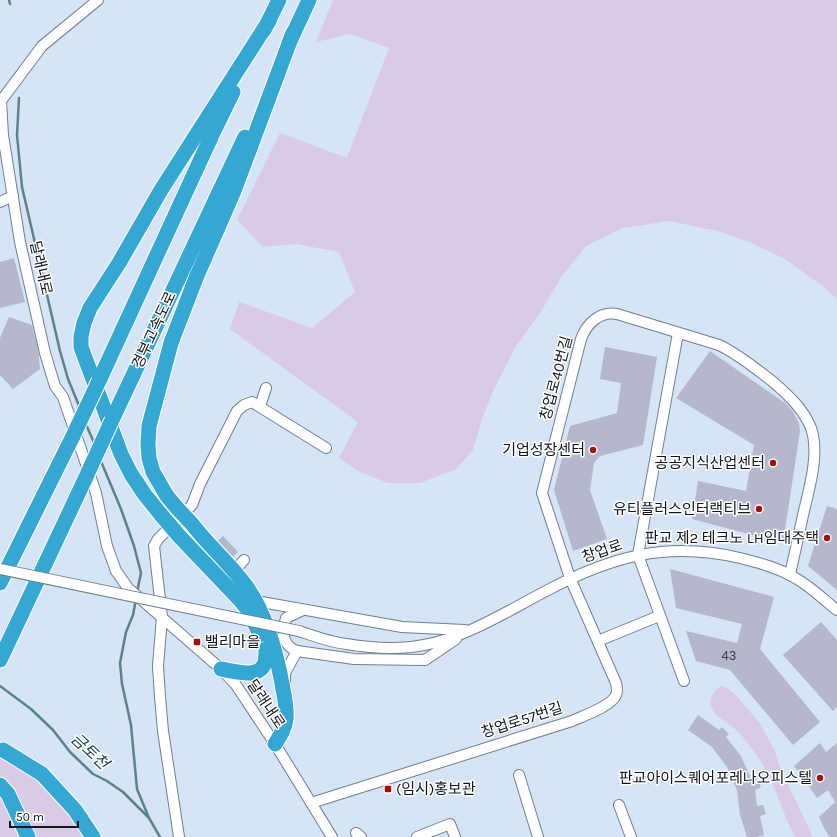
<svg xmlns="http://www.w3.org/2000/svg" width="837" height="837" viewBox="0 0 837 837" font-family="Karla,'Noto Sans KR',sans-serif">
<style>
.green{fill:#d9cae7}
.lines{fill:none;stroke-linecap:round;stroke-linejoin:round}
.stream{stroke:#5e8387;stroke-width:2.5}
.building{fill:#b5b7cc}
.minor-casing{stroke:#717f90;stroke-width:12}
.highway-casing{stroke:#fff;stroke-width:17}
.minor{stroke:#fff;stroke-width:10}
.highway{stroke:#34a8d2;stroke-width:15}
.minor-bridge-casing{stroke:#717f90;stroke-width:12;stroke-linecap:butt}
.highway-bridge-casing{stroke:#fff;stroke-width:17;stroke-linecap:butt}
.minor-bridge{stroke:#fff;stroke-width:10}
.highway-bridge{stroke:#34a8d2;stroke-width:15}
.poi-dot{fill:#a50f0b;stroke:#fff;stroke-width:1.5}
.labels{text-anchor:middle;dominant-baseline:central;stroke-width:3;stroke-linejoin:round;paint-order:stroke}
.number-label{font-size:13px;fill:#3b3f49}
.street-label{font-size:15px;fill:#12171d;stroke:#fff}
.poi-label{font-size:15px;fill:#12171d;stroke:#fff;text-anchor:end}
.water-label{font-size:16px;font-style:italic;fill:#19484a;stroke:#fff}
</style>
<rect width="100%" height="100%" fill="#d5e4f7"/>
<g class="green">
<path d="M333 0H837V299L825 288 785 259 752 243 718 231 669 221 623 228 586 246 562 276 540 313 516 346 493 391 481 422 473 450 456 469 420 483H388L360 472 339 458 358 422 230 329 239 302 312 328 355 292 339 252 296 244 263 247 237 220 280 133 347 158 389 48 350 34 316 42Z"/>
<path d="M721 686 726 687 735 694 761 725 775 752 781 770 813 837H795C782 812 775 783 760 760 752 749 745 738 735 729 728 723 716 717 712 709 708 700 713 691 721 686Z"/>
<path d="M0 748 42 774 93 837H0Z"/>
</g>
<g class="lines">
<g class="stream">
<path d="M9 0 10 4"/>
<path d="M19 98 17 135 22 187 60 351 68 379 80 408"/>
<path d="M85 422 95 445"/>
<path d="M100 459 121 509 134 546 141 573 137 592"/>
<path d="M136 599 133 615 126 632 120 663 122 684 131 725 137 789 149 818"/>
<path d="M0 686 31 709 53 730 70 752 93 774 107 781 123 792 149 818 160 837"/>
</g>
</g>
<g class="building">
<path d="M14 258 25 302 0 308V262Z"/>
<path d="M9 317 32 325 38 349 40 369 13 389 0 375V338Z"/>
<path d="M605 347 657 357 643 445 600 456 594 463 590 490 607 539 573 551 554 490 570 426 617 413 621 383 600 379Z"/>
<path d="M710 351 785 403 792 410 799 423 800 431 783 543 692 519 698 481 746 491 754 445 676 398Z"/>
<path d="M827 506 837 509V590L808 566Z"/>
<path d="M223 536 238 552 233 557 218 541Z"/>
<path d="M670 569 774 597 760 649 820 722 793 745 730 670 696 661 686 631 737 643 742 624 676 608Z"/>
<path d="M821 622 837 640V707L833 711 783 655Z"/>
<path d="M698 715 719 730 722 727 729 734 726 737 741 756 751 779 756 777 761 787 755 790 757 806 763 805 766 814 760 816 764 835 757 837H747L740 815 737 790 727 767 712 747 688 730Z"/>
<path d="M820 743 826 752 837 743V837H830L826 832 819 817 835 802 828 790 817 798 794 766Z"/>
</g>
<g class="lines">
<defs>
<g id="minor">
<path d="M98 0 42 46 1 101 3 135 20 242 45 353 55 386 63 397 96 493 107 546 116 571 128 588 221 669 236 685 275 744 332 837"/>
<path d="M0 202 13 196"/>
<path d="M678 333 638 555 684 681"/>
<path d="M260 406 266 388"/>
<path d="M234 571 244 560"/>
<path d="M256 601 402 627 465 630"/>
<path d="M299 631C314 636 330 642 346 644 371 648 399 650 424 645 466 638 511 609 548 590 612 556 668 541 740 558 760 563 779 568 797 579 811 587 824 600 837 610"/>
<path d="M598 641 659 616"/>
<path d="M297 651C282 646 282 631 286 618L303 610"/>
<path d="M285 682V673L297 651 354 659 425 660 456 639"/>
<path d="M519 775 538 837"/>
<path d="M311 803 572 721C583 716 612 706 616 695 618 691 617 687 616 683L570 578 542 493 581 339C587 323 600 311 617 314L719 345C738 354 755 368 772 381 787 394 803 408 811 428 820 453 809 490 803 515 799 535 794 555 790 575"/>
<path d="M619 805 631 837"/>
<path d="M356 833 361 837"/>
<path d="M179 837 163 731 160 697 158 666 162 617 154 546 158 539 192 505 200 484 237 411 244 405 252 402 326 448"/>
<path d="M417 837 450 824 455 837"/>
</g>
<g id="highway">
<path d="M264 30 279 0"/>
<path d="M289 43 309 0"/>
<path d="M99 381 212 135 233 92"/>
<path d="M112 420 245 137"/>
<path d="M178 509 167 496 153 472 149 458 148 444 149 426 171 343 196 278 234 191 293 33"/>
<path d="M162 516 145 495 131 474 121 454 81 347V337L84 323 90 308 119 263 161 190 269 21"/>
<path d="M192 524C209 546 230 564 246 586 267 615 277 655 283 689 285 699 287 709 286 719 285 729 280 736 275 744"/>
<path d="M180 537 240 600 249 611 260 635"/>
<path d="M0 583 73 436"/>
<path d="M0 660 86 477"/>
<path d="M221 669C234 671 260 680 265 662 266 658 266 653 266 649"/>
<path d="M3 750 42 774 75 810 93 837"/>
<path d="M0 785 8 794 28 837"/>
</g>
</defs>
<use href="#minor" class="minor-casing"/>
<use href="#highway" class="highway-casing"/>
<use href="#minor" class="minor"/>
<use href="#highway" class="highway"/>
<defs>
<path id="minor-bridge" d="M0 569 299 631"/>
<g id="highway-bridge">
<path d="M73 436 99 381"/>
<path d="M86 477 112 420"/>
<path d="M178 509 192 524"/>
<path d="M162 516 180 537"/>
</g>
</defs>
<use href="#minor-bridge" class="minor-bridge-casing"/>
<use href="#highway-bridge" class="highway-bridge-casing"/>
<use href="#minor-bridge" class="minor-bridge"/>
<use href="#highway-bridge" class="highway-bridge"/>
</g>
<g class="poi-dot">
<circle cx="593" cy="450" r="4"/>
<circle cx="773" cy="463" r="4"/>
<circle cx="759" cy="509" r="4"/>
<circle cx="827" cy="538" r="4"/>
<rect x="193" y="638" width="8" height="8" rx="2"/>
<circle cx="820" cy="778" r="4"/>
<rect x="384" y="785" width="8" height="8" rx="2"/>
</g>
<g class="labels">
<g class="number-label">
<text x="729" y="655">43</text>
</g>
<g class="street-label">
<text transform="translate(41 268) rotate(77)">달래내로</text>
<text transform="translate(154 330) rotate(-65)">경부고속도로</text>
<text transform="translate(556 378) rotate(-75)">창업로40번길</text>
<text transform="translate(602 551) rotate(-19)">창업로</text>
<text transform="translate(266 704) rotate(56)">달래내로</text>
<text transform="translate(522 720) rotate(-18)">창업로57번길</text>
</g>
<g class="poi-label">
<text x="585" y="450">기업성장센터</text>
<text x="765" y="463">공공지식산업센터</text>
<text x="751" y="509">유티플러스인터랙티브</text>
<text x="819" y="538">판교 제2 테크노 LH임대주택</text>
<text x="205" y="642" text-anchor="start">밸리마을</text>
<text x="812" y="778">판교아이스퀘어포레나오피스텔</text>
<text x="396" y="789" text-anchor="start">(임시)홍보관</text>
</g>
<g class="water-label">
<text transform="translate(90 751) rotate(43)">금토천</text>
</g>
</g>
<path d="M10 821v6h68v-6" fill="none" stroke="#12171d" stroke-width="2"/>
<text x="16" y="821" font-size="12" fill="#12171d" stroke="#ffffff" stroke-width="3" paint-order="stroke">50 m</text>
</svg>
